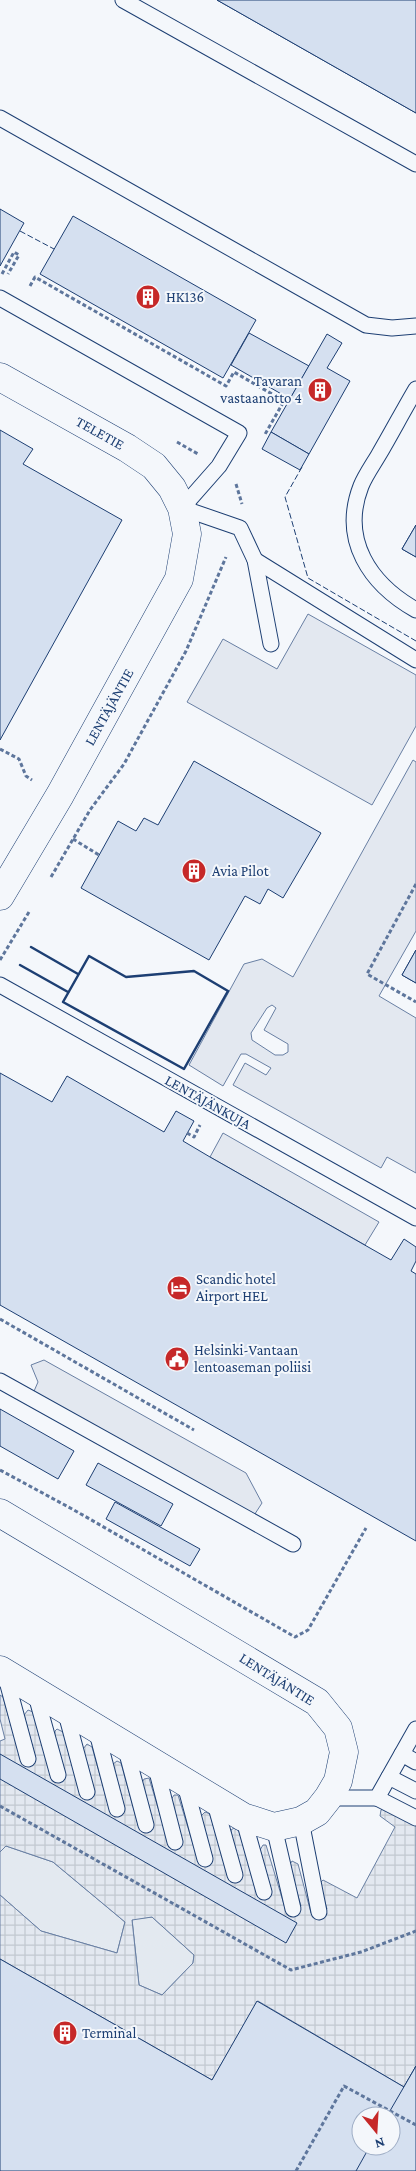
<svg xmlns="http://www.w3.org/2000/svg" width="416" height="2171" viewBox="0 0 416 2171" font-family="'Crimson Pro',serif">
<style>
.grass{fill:#e3e9f0;stroke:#687fa3}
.parking{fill:#e3e8f0;stroke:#687fa3;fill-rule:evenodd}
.plaza{fill:url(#plaza-grid);stroke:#687fa3;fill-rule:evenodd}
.building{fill:#d5e0f0;stroke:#1d3f73;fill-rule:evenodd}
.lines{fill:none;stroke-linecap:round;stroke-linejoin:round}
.service-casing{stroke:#1d3f73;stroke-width:17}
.minor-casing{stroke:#1d3f73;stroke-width:29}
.path{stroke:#5e769c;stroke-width:3;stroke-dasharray:4 2.5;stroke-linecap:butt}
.service{stroke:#f4f7fb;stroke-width:15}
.minor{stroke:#f4f7fb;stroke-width:28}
.fence{stroke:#1d3f73;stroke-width:1;stroke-dasharray:6 2.5;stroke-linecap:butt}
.wall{stroke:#1d3f73;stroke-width:2.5}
.labels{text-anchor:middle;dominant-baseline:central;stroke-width:4;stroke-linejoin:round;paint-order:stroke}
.poi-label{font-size:15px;fill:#1d3f73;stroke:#f4f7fb;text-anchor:start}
.street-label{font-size:15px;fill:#1d3f73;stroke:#f4f7fb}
</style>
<defs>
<pattern id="plaza-grid" width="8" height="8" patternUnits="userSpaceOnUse" patternTransform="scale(1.25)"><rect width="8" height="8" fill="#e3e8f0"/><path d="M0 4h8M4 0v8" fill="none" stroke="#c2c8d1"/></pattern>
</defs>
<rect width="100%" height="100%" fill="#f4f7fb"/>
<g class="grass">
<path d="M6 1846 53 1862 125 1922 117 1953 41 1931 0 1895V1852Z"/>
<path d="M152 1917 194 1955 193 1963 162 1995 139 1985 132 1919Z"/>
</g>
<g class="parking">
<path d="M308 614 416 675V726L372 805 187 702 223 639 277 669Z"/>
<path d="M413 760 416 762V931L379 996 416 1018V1173L387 1157 381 1168 233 1085 245 1063 266 1075 271 1068 246 1054H241L223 1086 189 1065 244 964 262 959 293 977ZM272 1005 276 1008 264 1030 288 1044V1052L283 1055H275L252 1040 251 1033 267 1008Z"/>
<path d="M223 1133 379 1222 365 1245 210 1157Z"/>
<path d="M44 1360 246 1473 262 1503 251 1520 31 1398 38 1382 31 1365Z"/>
</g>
<path class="plaza" d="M0 1695 3 1697 21 1760 35 1756 24 1715 28 1710 33 1712 51 1777 55 1731 57 1729 63 1732 80 1794 83 1749 87 1744 92 1747 110 1811 113 1764 117 1761 121 1763 139 1828 153 1823 142 1783 144 1779 149 1778 169 1844 182 1840 171 1800 174 1795H178L198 1860 212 1856 201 1816 205 1812 210 1814 228 1877 242 1873 231 1834V1830L234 1828 239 1831 257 1894 271 1890 260 1850 263 1845H266L286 1911 301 1906 289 1866 292 1861 298 1864 311 1913 319 1912 327 1909 320 1886V1883L323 1880 357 1898 395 1827 380 1816 381 1810 383 1809 416 1825V2066L404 2087 258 2001 212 2080 0 1959V1895L41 1931 117 1953 125 1922 53 1862 6 1846 0 1852V1741L5 1739 0 1719ZM152 1917 194 1955 193 1963 162 1995 139 1985 132 1920Z"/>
<g class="building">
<path d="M217 0H416V113Z"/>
<path d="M217 0H416V113Z"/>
<path d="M0 209 24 223 0 266Z"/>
<path d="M73 216 256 320 223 378 40 274Z"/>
<path d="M249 333 309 366 290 399 231 365Z"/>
<path d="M327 334 342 343 327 368 350 381 309 454 271 432Z"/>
<path d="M0 430 33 449 23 464 122 520 0 740Z"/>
<path d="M271 432 309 454 300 470 262 449Z"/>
<path d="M416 525V557L402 549Z"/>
<path d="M416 525V557L402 549Z"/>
<path d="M194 761 321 833 283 898 268 889 260 904 245 896 209 960 81 888 118 821 136 831 144 818 158 825Z"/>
<path d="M416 950V983L402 975Z"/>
<path d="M416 950V983L402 975Z"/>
<path d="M0 1073 52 1102 67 1076 164 1132 176 1111 194 1121 183 1141 210 1157 391 1260 404 1239 416 1247V1261L411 1271 416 1274V1541L0 1305Z"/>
<path d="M0 1409 74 1451 58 1479 0 1446Z"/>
<path d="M98 1463 173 1504 161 1526 86 1485Z"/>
<path d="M115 1502 200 1549 190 1566 106 1519Z"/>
<path d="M0 1754 297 1923 286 1943 0 1779Z"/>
<path d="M0 1959 212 2080 257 2001 404 2087 416 2066V2171H0ZM361 2116H391V2146H361Z"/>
<path d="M416 2066V2171H356L370 2146H391V2116H387Z"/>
</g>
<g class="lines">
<defs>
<g id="service">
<path d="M123 0 416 164"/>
<path d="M0 118 366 325 392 328 416 326"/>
<path d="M0 298 239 433 219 466 182 508 240 528 255 560 271 644"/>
<path d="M416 389C403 411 391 434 378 456 372 466 365 476 361 486 340 540 370 584 416 610"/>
<path d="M255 560 416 660"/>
<path d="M0 985 416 1218"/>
<path d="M0 1381 293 1544"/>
<path d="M5 1674 28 1759"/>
<path d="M35 1692 58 1775"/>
<path d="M65 1710 87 1792"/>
<path d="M96 1729 117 1809"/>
<path d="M125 1746 146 1825"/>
<path d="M402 1754 416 1762"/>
<path d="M155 1764 175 1842"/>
<path d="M389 1777 416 1791"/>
<path d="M184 1781 205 1859"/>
<path d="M328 1798H377L416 1729"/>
<path d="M377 1798 416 1818"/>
<path d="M214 1800 235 1875"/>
<path d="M243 1817 264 1892"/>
<path d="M301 1821 319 1912"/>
<path d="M274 1827 293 1909"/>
</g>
<g id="minor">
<path d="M0 377 127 448 154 466 172 488 182 508 187 534 179 579 60 795 0 896"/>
<path d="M0 1513 317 1702 338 1728 344 1752 338 1781 328 1798 317 1812 301 1821 274 1827 243 1817 0 1670"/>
</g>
</defs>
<use href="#service" class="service-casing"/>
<use href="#minor" class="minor-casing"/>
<g class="path">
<path d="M2 274 14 252 19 255 8 274"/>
<path d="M30 286 35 277 226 386 234 372 284 401 264 436"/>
<path d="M177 442 198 454"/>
<path d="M236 484 242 504"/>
<path d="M0 749 19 759 26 776 32 780"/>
<path d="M73 839 99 855"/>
<path d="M51 877 90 810 124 764 186 651 226 557"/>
<path d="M416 884 367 974 416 1002"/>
<path d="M0 960 29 912"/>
<path d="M187 1133 194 1137 200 1125"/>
<path d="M0 1319 194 1430"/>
<path d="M0 1470 74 1510 295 1637 308 1630 366 1528"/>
<path d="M0 1806 291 1970 361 1952 416 1931"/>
<path d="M296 2171 344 2086 416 2125"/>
</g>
<use href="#service" class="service"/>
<use href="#minor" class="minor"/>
<g class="fence">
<path d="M20 231 54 249"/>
<path d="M302 467 285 497 308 578 416 641"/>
</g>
<g class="wall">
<path d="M31 947 78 974"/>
<path d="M89 956 126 977 194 971 228 991 184 1069 63 1002Z"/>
<path d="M20 965 68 992"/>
</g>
</g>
<defs>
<symbol id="building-disc" viewBox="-11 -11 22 22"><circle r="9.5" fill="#c62828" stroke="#f4f7fb"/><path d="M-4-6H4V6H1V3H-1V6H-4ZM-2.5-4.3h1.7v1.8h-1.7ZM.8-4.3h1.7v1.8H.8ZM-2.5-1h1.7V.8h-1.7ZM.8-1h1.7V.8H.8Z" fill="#fff"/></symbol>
<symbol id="hotel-disc" viewBox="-11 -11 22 22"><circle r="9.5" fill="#c62828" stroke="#f4f7fb"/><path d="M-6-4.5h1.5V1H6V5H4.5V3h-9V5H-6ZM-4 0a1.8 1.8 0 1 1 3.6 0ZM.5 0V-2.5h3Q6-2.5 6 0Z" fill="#fff"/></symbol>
<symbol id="civic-disc" viewBox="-11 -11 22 22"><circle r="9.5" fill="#c62828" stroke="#f4f7fb"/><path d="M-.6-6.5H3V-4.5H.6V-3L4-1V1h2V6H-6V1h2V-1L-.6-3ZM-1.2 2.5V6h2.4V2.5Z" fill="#fff"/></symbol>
</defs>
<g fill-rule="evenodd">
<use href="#building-disc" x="134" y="283" width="28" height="28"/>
<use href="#building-disc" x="306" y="376" width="28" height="28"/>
<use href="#building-disc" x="180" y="857" width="28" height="28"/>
<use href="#hotel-disc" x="165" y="1274" width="28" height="28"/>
<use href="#civic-disc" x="163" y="1345" width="28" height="28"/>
<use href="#building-disc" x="51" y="2019" width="28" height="28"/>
</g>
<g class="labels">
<g class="poi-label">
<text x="166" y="297">HK136</text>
<text x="302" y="381" text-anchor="end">Tavaran<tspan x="302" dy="17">vastaanotto 4</tspan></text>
<text x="212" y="871">Avia Pilot</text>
<text x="196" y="1279">Scandic hotel<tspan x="196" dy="17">Airport HEL</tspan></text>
<text x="194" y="1350">Helsinki-Vantaan<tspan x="194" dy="17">lentoaseman poliisi</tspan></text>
<text x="82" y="2033">Terminal</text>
</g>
<g class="street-label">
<text transform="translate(100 433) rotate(29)">TELETIE</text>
<text transform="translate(109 707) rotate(-61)">LENTÄJÄNTIE</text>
<text transform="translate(208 1102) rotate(29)">LENTÄJÄNKUJA</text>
<text transform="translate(277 1679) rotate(32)">LENTÄJÄNTIE</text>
</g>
</g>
<g transform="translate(376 2131) rotate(162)"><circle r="24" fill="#f4f7fb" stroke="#9eadc5"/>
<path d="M0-4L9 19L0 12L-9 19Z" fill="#c62828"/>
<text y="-8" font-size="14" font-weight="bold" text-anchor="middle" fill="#1d3f73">N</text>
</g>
</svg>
